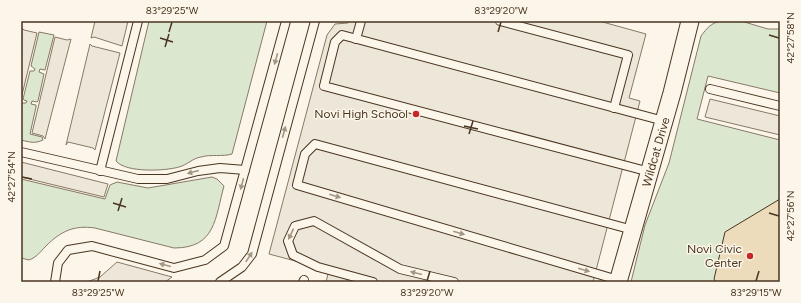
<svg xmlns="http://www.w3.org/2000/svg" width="801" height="303" viewBox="0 0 801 303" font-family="Figtree,sans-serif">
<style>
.green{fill:#dce7d0;stroke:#887966}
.parking{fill:#ede7d9;stroke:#887966}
.building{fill:#ecdcbc;stroke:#4a3520}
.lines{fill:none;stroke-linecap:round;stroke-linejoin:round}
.lane-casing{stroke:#4a3520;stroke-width:10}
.street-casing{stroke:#4a3520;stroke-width:19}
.lane{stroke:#fbf6e9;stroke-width:8}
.street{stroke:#fbf6e9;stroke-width:17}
.oneway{fill:#a29684}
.ticks{fill:none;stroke:#4a3520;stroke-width:1.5}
.poi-dot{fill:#c62828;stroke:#fbf6e9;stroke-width:1.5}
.labels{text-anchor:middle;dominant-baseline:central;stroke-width:3;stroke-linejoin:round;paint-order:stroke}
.poi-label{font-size:12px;fill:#4a3520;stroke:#fbf6e9;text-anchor:end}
.street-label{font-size:12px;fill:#4a3520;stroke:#fbf6e9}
.neatline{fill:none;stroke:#4a3520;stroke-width:1.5}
.ticks-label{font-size:10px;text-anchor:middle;fill:#4a3520}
</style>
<rect width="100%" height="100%" fill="#fbf6e9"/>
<g class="green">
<path d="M149 21H267L232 154C222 157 211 154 201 157 193 158 187 165 179 167 165 171 126 173 116 161Z"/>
<path d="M721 21H741L768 29H780V93L708 76 697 119 780 140V282H631L645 225 669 163 701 36C707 28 711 23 721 21Z"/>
<path d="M39 32 54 35 45 70 40 69 39 72 44 74 38 101 37 102 32 101 31 104 36 105V107L30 134 42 137 43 140C34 144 30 142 21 140V108L22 103H26L27 101 24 100 23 99 30 71H34L35 69 31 66Z"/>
<path d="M212 177 217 179 224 186C215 218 216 248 174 248L95 228C74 225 61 231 46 246 40 252 37 257 29 260L21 258V179L105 199 110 185 117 182 148 188Z"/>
</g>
<g class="parking">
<path d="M95 21H128L122 46 94 37 91 38Z"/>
<path d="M349 21H599L646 34 629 98 640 101 593 282H326L329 270 269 254 327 35 335 24 348 23Z"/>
<path d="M22 28 24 30 37 33 21 99Z"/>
<path d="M55 37 67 40 71 39 45 139 43 136 32 133Z"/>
<path d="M90 44 92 46 120 53 95 150 93 148 68 142 66 145Z"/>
<path d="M710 99 780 116V135L705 117Z"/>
<path d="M21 162 108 184 104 197 21 177Z"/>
<path d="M117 262 172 277 165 282H87L100 277Z"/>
</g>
<path class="building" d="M780 199V282H716L714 279 725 232Z"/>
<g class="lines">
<defs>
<g id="lane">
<path d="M500 21 628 55 614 108"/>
<path d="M356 39 361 21"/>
<path d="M710 89 780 106"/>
<path d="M21 152 138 179H167L198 171 220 168 245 170"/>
<path d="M100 171 138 21"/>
<path d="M650 172 324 86 335 42 342 35 664 121"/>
<path d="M618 280 297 185 305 154 315 144 633 230"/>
<path d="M55 282 58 263 68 250 92 246 174 268 205 260 224 246 286 21"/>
<path d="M220 282 242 267 252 254 315 21"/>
<path d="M303 282 304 280"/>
<path d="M373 282 318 267 293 255 288 241 295 226 314 221 400 269 454 282"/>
</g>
<path id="street" d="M618 282 672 93 690 21"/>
</defs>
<use href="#lane" class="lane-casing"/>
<use href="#street" class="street-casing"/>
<use href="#lane" class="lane"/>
<use href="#street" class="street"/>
</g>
<defs><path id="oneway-solid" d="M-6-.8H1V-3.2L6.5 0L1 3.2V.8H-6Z"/></defs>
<g class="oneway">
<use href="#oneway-solid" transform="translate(276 59) rotate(105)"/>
<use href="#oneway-solid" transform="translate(284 132) rotate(-75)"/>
<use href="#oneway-solid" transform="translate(193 172) rotate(165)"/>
<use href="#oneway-solid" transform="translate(242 184) rotate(105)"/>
<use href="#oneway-solid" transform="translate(335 196) rotate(16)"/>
<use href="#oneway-solid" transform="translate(459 233) rotate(16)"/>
<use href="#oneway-solid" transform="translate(291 234) rotate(115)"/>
<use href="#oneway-solid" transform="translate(249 257) rotate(-57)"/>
<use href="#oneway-solid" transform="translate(165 265) rotate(-165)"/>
<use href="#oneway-solid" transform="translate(584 270) rotate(16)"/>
<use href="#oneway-solid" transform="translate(416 273) rotate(-166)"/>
</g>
<path class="ticks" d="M169 32 172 22M498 32 501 22M769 35 779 38M160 38 173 42M165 47 169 34M464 126 478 129M469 134 473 121M22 177 32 179M113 203 126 207M118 211 122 198M769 213 779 216M98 281 100 271M427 281 430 271M756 281 759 271"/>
<g class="poi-dot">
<circle cx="416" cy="114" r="4"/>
<circle cx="750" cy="256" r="4"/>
</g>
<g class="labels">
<g class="poi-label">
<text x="408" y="114">Novi High School</text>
<text x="742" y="249">Novi Civic<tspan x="742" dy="14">Center</tspan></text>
</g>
<g class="street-label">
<text transform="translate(656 152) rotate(-74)">Wildcat Drive</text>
</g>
</g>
<rect width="801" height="303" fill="none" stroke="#fbf6e9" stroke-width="44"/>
<rect x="22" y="22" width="757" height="259" class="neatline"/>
<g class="ticks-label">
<text x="172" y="14">83°29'25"W</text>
<text x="501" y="14">83°29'20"W</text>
<text transform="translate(790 38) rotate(-90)" y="4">42°27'58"N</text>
<text transform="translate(11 177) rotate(-90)" y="4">42°27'54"N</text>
<text transform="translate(790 216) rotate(-90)" y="4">42°27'56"N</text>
<text x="98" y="296">83°29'25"W</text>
<text x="427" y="296">83°29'20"W</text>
<text x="756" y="296">83°29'15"W</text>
</g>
</svg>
